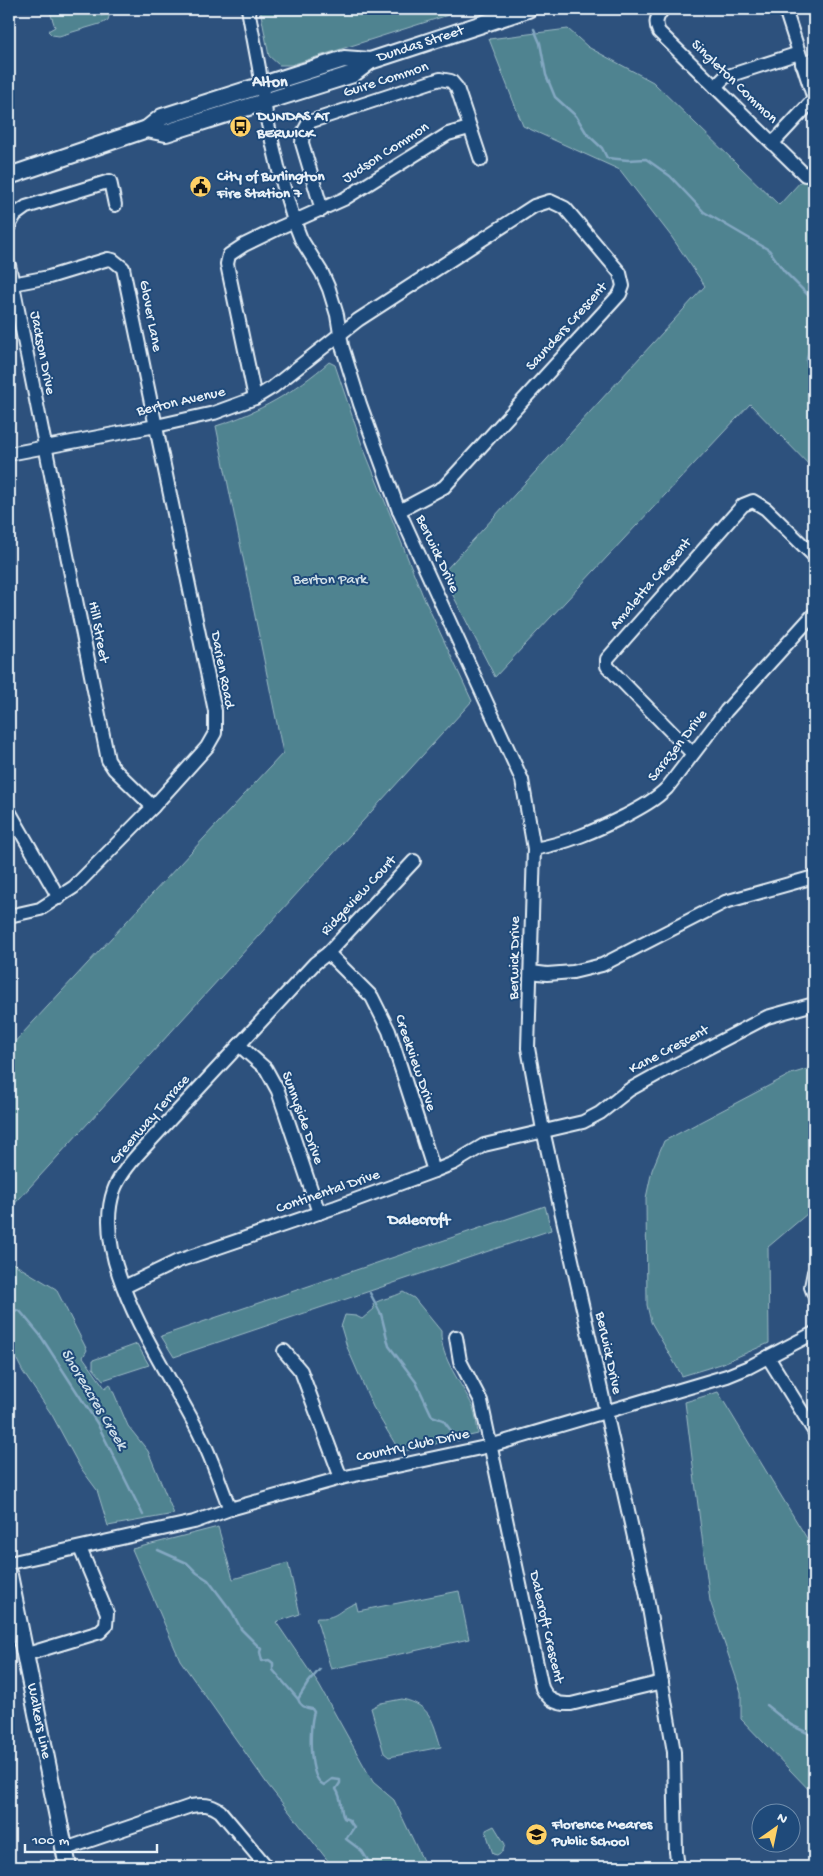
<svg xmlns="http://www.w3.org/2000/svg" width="823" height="1876" viewBox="0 0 823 1876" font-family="'Gochi Hand',sans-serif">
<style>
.green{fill:#4f8390;stroke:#9cbac4}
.water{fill:#41779e;stroke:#84a8c2}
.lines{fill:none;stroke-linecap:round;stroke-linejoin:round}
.stream{stroke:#84a8c2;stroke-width:2.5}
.minor-casing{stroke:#e8f1f8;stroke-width:16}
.major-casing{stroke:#e8f1f8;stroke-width:20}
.minor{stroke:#1f4a7a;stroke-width:12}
.major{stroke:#1f4a7a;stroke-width:16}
.labels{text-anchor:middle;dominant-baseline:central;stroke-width:4;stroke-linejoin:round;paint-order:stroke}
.street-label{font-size:15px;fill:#e8f1f8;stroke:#1f4a7a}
.poi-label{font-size:15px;font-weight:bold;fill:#e8f1f8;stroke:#1f4a7a;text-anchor:start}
.park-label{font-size:15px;fill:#d1e0e8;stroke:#1f4a7a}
.neighbourhood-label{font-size:16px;font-weight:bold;fill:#e8f1f8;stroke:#1f4a7a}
.water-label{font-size:16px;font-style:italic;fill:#cfdfea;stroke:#1f4a7a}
</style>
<rect width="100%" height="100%" fill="#2d517d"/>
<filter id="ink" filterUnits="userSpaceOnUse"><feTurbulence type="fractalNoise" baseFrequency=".02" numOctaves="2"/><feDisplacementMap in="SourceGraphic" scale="10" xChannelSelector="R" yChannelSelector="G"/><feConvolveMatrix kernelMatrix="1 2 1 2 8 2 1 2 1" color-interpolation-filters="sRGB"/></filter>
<g filter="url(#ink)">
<g class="green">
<path d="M49 9H99L101 16 110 13 108 20 103 23 59 36 52 35 48 31 55 27Z"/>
<path d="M260 9H467L291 65H279L269 56Z"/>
<path d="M568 29 588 47 653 82 779 205 814 167V470L750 404 495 677 442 574 705 286 671 236 620 170 523 126 489 39Z"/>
<path d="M329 362 335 365 361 442 423 596 472 701 9 1210V1048L283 753 216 426C258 413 296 391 329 362Z"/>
<path d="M814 1067V1208L768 1247 769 1343 721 1364 682 1376 651 1322 647 1305 646 1198 652 1170 664 1141 791 1074Z"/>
<path d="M545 1206 551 1230 174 1357 161 1336Z"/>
<path d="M9 1261 56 1289 87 1350 83 1357 105 1388 110 1384 128 1426 148 1451 174 1514 108 1526 97 1490 80 1467 52 1415 23 1372 9 1344Z"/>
<path d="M403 1292 414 1298 441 1331C440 1359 462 1383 473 1407 476 1415 477 1426 478 1434L400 1452 373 1407 347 1347 341 1327 345 1315 356 1316 362 1319 374 1309 373 1304C382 1298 393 1298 403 1292Z"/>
<path d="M137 1344 149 1365 103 1380 93 1368V1360Z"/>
<path d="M718 1392 814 1550V1795L741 1719V1692L710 1601 685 1402Z"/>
<path d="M218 1527 233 1579 288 1563 300 1614 276 1622 319 1685 373 1782 394 1800 426 1867H333L268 1785 180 1660 132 1549Z"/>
<path d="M459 1591 469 1639 331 1669 316 1618C339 1619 337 1610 356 1603L358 1611Z"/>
<path d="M402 1699C431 1705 433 1722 441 1747L389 1757 384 1753 371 1708 381 1703Z"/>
<path d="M494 1826 505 1844 503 1851 497 1855 493 1854 486 1832V1830Z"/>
</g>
<path class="water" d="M814 341V373L810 372C802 360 808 352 814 341Z"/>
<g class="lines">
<g class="stream">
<path d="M534 29 540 43 546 75 555 97 576 116 587 134 602 148 607 158 628 160 646 159 670 176 704 212 769 250 784 271 814 301"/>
<path d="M370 1293 381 1314 389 1346 416 1382 432 1416 443 1420 458 1440"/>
<path d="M9 1309 20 1311 40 1335 97 1423 143 1515"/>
<path d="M158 1550 187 1563 197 1573 208 1580 232 1612 241 1629 261 1649 260 1652 262 1661 269 1660 273 1663V1670L298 1699C300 1706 305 1708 312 1709L314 1712C309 1727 308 1778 324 1785L332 1779 340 1780V1783L336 1789C344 1801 339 1809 344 1818L349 1820 354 1827 346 1839 362 1851 372 1867"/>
<path d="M298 1699 308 1683 320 1669"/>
<path d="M766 1705 791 1725 814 1736"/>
</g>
<defs>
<g id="minor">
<path d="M248 9 259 68 267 120 279 171 294 221 301 239 322 273 329 289 337 315 342 346 360 404 399 511 522 780 534 849 528 1048 543 1130 646 1591 674 1752 676 1852 678 1867"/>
<path d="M663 9C657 17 654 22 659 32L805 175"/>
<path d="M785 9 814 99"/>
<path d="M802 64 814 60"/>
<path d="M715 87 725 77 799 53"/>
<path d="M773 143 814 99"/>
<path d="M322 210 302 143 303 133 309 122 440 79 451 81 457 88 481 160"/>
<path d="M9 226 15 215 26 207 110 181 115 205"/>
<path d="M9 265 108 760 114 769 153 807"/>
<path d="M255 398 227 264 229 255 244 245 281 227 344 199 448 134 469 128"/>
<path d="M9 454 156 426 214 413 255 398 273 387 358 320 534 206 550 201 565 208 620 273 623 286 620 294 444 487 399 511"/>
<path d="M692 753 607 666V659L743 505 753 501 766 509 814 556"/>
<path d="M9 811 59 898"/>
<path d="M534 849C567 843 595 831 625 816 640 808 655 800 667 788L726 711 814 614"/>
<path d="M9 916 40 909 74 887 153 807 207 747 215 733V711L123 268 113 260 108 259 49 277 12 284"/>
<path d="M328 953 372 997 389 1031 434 1171"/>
<path d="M531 972 547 974 573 972 602 965 725 902 814 877"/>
<path d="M239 1045 266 1069 278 1091 319 1213"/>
<path d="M814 1272 811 1287 814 1295"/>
<path d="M124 1287 178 1261 336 1207 434 1171 454 1163 484 1145 583 1122 600 1113 629 1090 656 1075 767 1017 814 1004"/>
<path d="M456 1337 460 1361 481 1401 542 1688C548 1700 557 1705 571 1704L662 1682"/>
<path d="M284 1351 301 1371 341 1478"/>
<path d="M768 1357 814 1431"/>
<path d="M230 1509C220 1484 212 1458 200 1435 169 1371 88 1263 114 1190 119 1176 130 1163 140 1152L315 963 328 953 414 861"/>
<path d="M9 1563 194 1522 230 1509 341 1478 490 1446 727 1376 749 1367 814 1333"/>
<path d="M24 1655 100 1632 106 1626 107 1613 80 1548"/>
<path d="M65 1849 191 1806C203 1804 210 1804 220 1811L267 1867"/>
</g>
<g id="major">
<path id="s1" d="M147 129 166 133 353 74 370 61 528 9"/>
<path d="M9 176 147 129 162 117 344 59 370 61"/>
<path id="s2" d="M9 1575 68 1867"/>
</g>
</defs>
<use href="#minor" class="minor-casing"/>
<use href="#major" class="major-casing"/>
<use href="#minor" class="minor"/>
<use href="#major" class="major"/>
</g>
</g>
<defs>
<symbol id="bus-disc" viewBox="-11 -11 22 22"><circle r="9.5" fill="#ffd166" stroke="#1f4a7a"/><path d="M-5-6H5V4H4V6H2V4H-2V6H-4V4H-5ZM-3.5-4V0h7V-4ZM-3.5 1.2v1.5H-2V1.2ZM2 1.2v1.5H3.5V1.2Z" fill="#111"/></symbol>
<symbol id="civic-disc" viewBox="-11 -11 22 22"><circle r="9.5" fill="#ffd166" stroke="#1f4a7a"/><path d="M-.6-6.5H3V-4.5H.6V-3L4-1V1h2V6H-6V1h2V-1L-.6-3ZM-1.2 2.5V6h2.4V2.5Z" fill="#111"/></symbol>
<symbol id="school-disc" viewBox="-11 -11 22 22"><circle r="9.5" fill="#ffd166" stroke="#1f4a7a"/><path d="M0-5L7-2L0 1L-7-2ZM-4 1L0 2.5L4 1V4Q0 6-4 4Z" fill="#111"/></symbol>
</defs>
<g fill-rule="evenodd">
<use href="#bus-disc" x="228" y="114" width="25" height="25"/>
<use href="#civic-disc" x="188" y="174" width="25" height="25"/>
<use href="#school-disc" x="524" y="1822" width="25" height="25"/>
</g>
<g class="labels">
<g class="street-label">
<text stroke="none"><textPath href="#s1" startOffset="290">Dundas Street</textPath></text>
<text transform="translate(386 80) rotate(-18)">Guire Common</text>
<text transform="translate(734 82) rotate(44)">Singleton Common</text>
<text transform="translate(386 153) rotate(-33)">Judson Common</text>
<text transform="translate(150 316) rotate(79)">Glover Lane</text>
<text transform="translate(567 327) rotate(-48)">Saunders Crescent</text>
<text transform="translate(42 353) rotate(79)">Jackson Drive</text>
<text transform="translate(181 402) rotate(-13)">Berton Avenue</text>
<text transform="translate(437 554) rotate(65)">Berwick Drive</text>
<text transform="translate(651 584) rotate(-49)">Amaletta Crescent</text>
<text transform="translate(98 632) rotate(79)">Hill Street</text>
<text transform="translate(222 670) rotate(79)">Darien Road</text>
<text transform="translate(678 746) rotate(-52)">Sarazen Drive</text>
<text transform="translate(359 896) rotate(-47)">Ridgeview Court</text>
<text transform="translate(515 958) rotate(-89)">Berwick Drive</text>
<text transform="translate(669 1050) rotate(-28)">Kane Crescent</text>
<text transform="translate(415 1063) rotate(71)">Creekview Drive</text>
<text transform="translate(302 1118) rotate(70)">Sunnyside Drive</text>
<text transform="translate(150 1120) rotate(-49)">Greenway Terrace</text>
<text transform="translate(328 1192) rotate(-19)">Continental Drive</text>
<text transform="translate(608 1353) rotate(78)">Berwick Drive</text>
<text transform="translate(413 1446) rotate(-12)">Country Club Drive</text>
<text transform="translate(546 1627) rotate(77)">Dalecroft Crescent</text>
<text stroke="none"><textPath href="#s2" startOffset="149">Walkers Line</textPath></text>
</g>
<g class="poi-label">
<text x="257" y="117">DUNDAS AT<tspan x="257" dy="17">BERWICK</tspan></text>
<text x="217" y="177">City of Burlington<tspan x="217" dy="17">Fire Station 7</tspan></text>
<text x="552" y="1825">Florence Meares<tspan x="552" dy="17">Public School</tspan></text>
</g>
<g class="park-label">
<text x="330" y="580">Berton Park</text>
</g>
<g class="neighbourhood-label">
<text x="270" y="83">Alton</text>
<text x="419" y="1221">Dalecroft</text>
</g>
<g class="water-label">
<text transform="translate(93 1400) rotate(59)">Shoreacres Creek</text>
</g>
</g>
<rect width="823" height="1876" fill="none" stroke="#1f4a7a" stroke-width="30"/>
<rect x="15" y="15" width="793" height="1846" fill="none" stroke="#e8f1f8" stroke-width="2" filter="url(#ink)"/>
<g transform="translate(776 1828) rotate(33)"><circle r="24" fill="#1f4a7a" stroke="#6f8dac"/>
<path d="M0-4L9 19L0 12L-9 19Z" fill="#ffd166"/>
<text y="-8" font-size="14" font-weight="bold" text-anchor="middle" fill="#e8f1f8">N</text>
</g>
<path d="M25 1844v8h132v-8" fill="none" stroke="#e8f1f8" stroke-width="2.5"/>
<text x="32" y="1844" font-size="15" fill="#e8f1f8" stroke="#1f4a7a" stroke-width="4" paint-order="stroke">100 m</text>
</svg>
